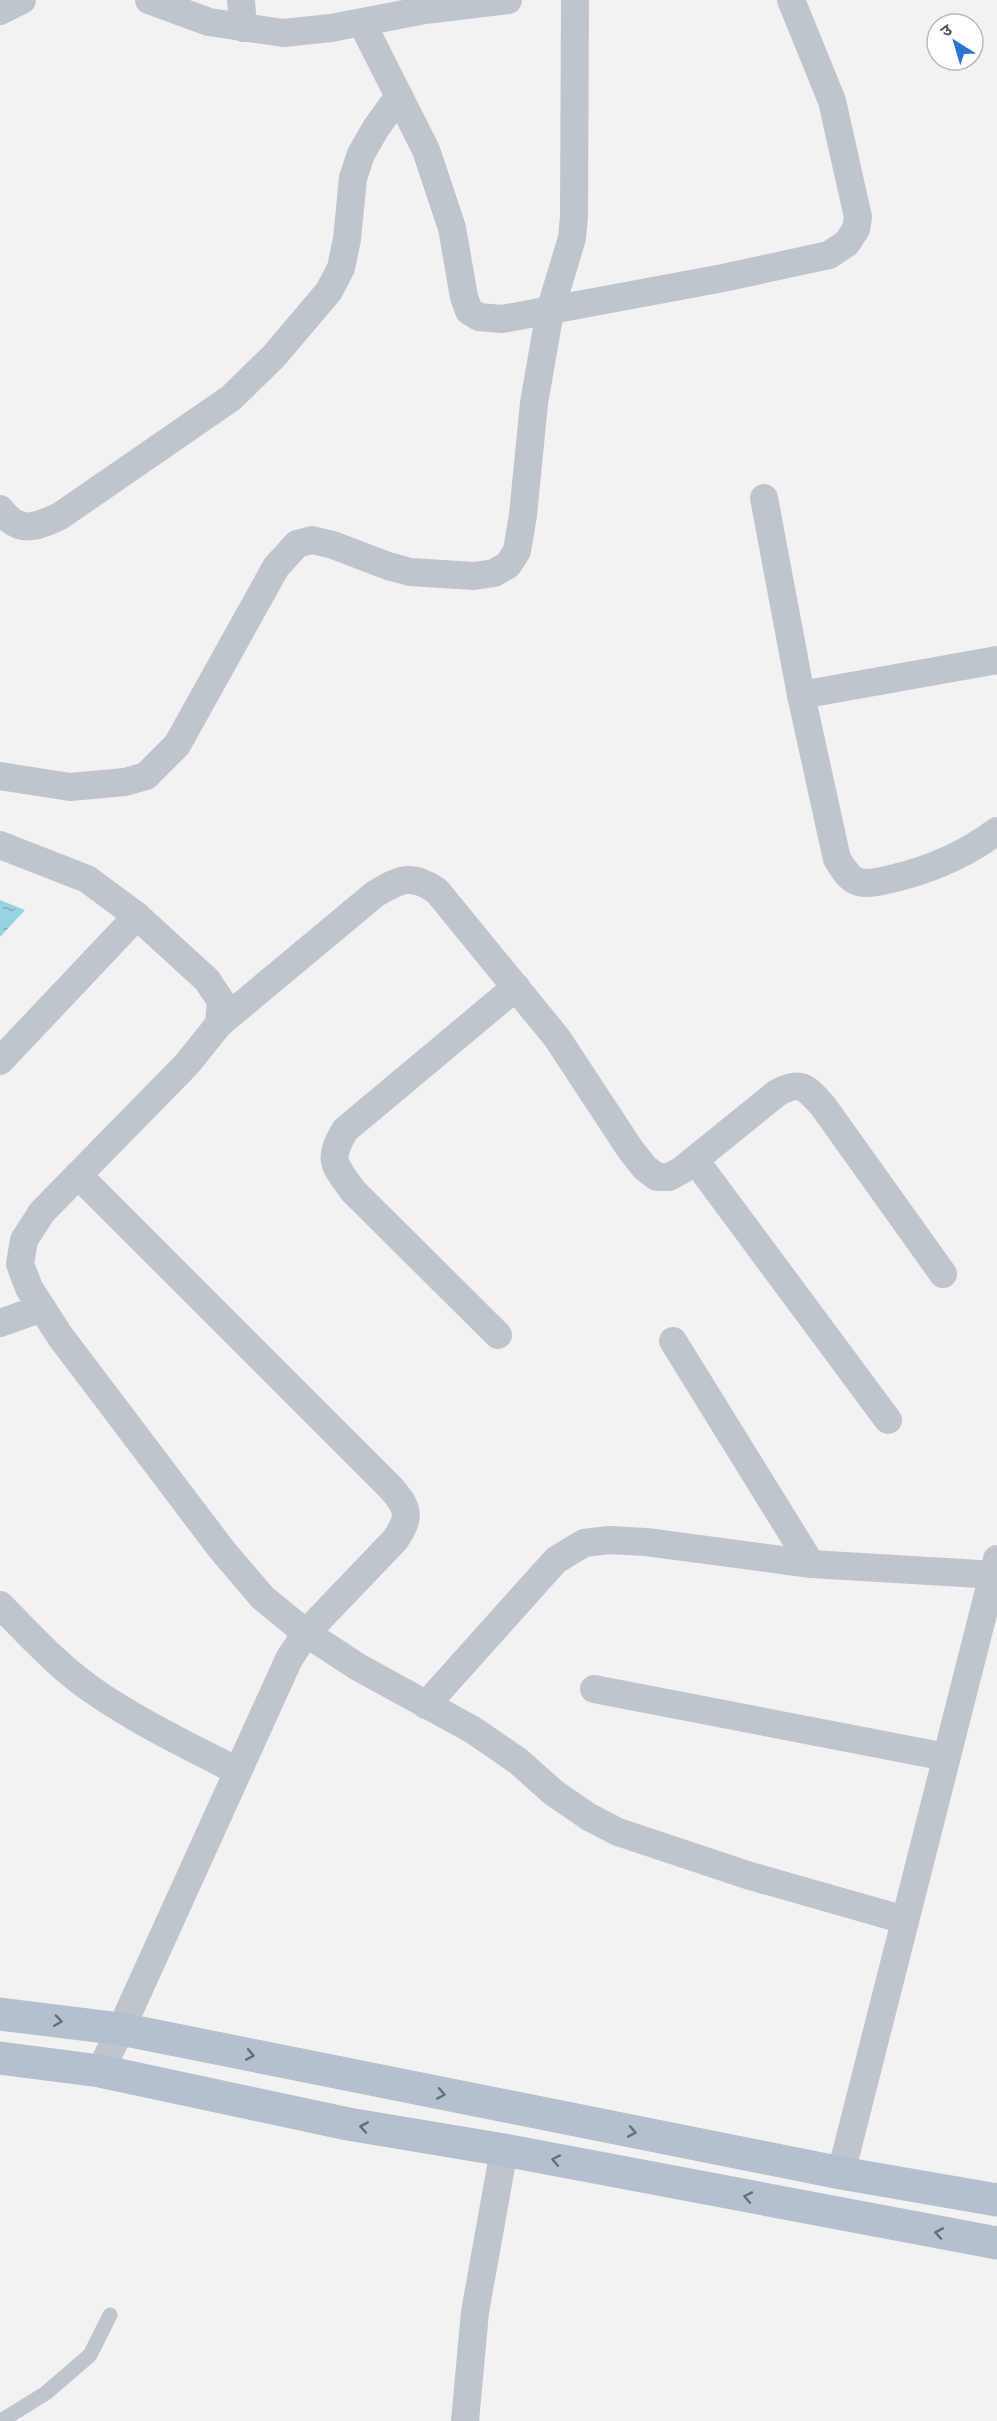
<svg xmlns="http://www.w3.org/2000/svg" width="997" height="2421" viewBox="0 0 997 2421" font-family="Jost,'Noto Sans Devanagari',sans-serif">
<style>
.water{fill:url(#water-ripples)}
.lines{fill:none;stroke-linecap:round;stroke-linejoin:round}
.lane{stroke:#bec5cc;stroke-width:15}
.street{stroke:#bec5cc;stroke-width:28}
.primary{stroke:#b4c0cd;stroke-width:33}
.oneway{stroke:#656f79}
</style>
<defs>
<pattern id="water-ripples" width="26" height="14" patternUnits="userSpaceOnUse" patternTransform="scale(1.5)"><rect width="26" height="14" fill="#96d4e4"/><path d="M2 4q2-2 4 0t4 0M15 11q2-2 4 0t4 0" fill="none" stroke="#7cafbc"/></pattern>
</defs>
<rect width="100%" height="100%" fill="#f3f1f1"/>
<path class="water" d="M0 900 25 910 0 937Z"/>
<g class="lines">
<path class="lane" d="M1 2421 46 2393 90 2355 110 2315"/>
<g class="street">
<path d="M149 0 209 22 283 33 331 28 425 10 508 0"/>
<path d="M241 0 243 28"/>
<path d="M0 11 22 0"/>
<path d="M362 23 426 150 452 228 464 297 469 311 479 317 502 319 723 278 829 255 847 243 856 229 858 217 832 101 791 0"/>
<path d="M764 498 801 695 837 859C843 868 848 879 859 882 869 885 882 881 891 879 930 870 965 855 997 831"/>
<path d="M0 509C19 535 36 527 60 516L231 398 274 356 329 291 341 268 347 239 353 178 361 154 376 128 399 96"/>
<path d="M801 695 997 660"/>
<path d="M0 776 70 787 125 782 146 776 177 745 276 567 297 544 312 540 333 545 388 566 410 572 474 576 494 573 508 565 517 551 523 515 534 403 550 311 572 238 574 216 575 0"/>
<path d="M0 845 87 879 137 916 207 980 221 1001 219 1024 187 1064 42 1212 24 1240 20 1264 29 1288 60 1336 222 1550 263 1598 306 1633 358 1667 473 1730 518 1761 554 1793 589 1817 618 1832 747 1875 905 1920"/>
<path d="M219 1024 375 894C400 879 412 873 437 891L557 1038 630 1149 645 1168 657 1177H669L682 1170 777 1093C801 1080 806 1087 823 1106L943 1274"/>
<path d="M0 1061 137 916"/>
<path d="M695 1160 888 1420"/>
<path d="M78 1175 391 1488C409 1509 411 1516 395 1540L306 1633 289 1659 121 2029 100 2071"/>
<path d="M0 1323 42 1308"/>
<path d="M498 1335 353 1191C334 1164 327 1161 345 1130L516 987"/>
<path d="M673 1341 811 1564"/>
<path d="M0 1605C28 1633 56 1664 88 1687 134 1720 187 1745 237 1771"/>
<path d="M594 1689 946 1757"/>
<path d="M426 1705 556 1560 584 1543 609 1540 646 1542 811 1564 997 1575"/>
<path d="M841 2173 997 1559"/>
<path d="M465 2421 475 2312 504 2150"/>
</g>
<g class="primary">
<path d="M0 2014 121 2029 841 2173 997 2200"/>
<path d="M0 2058 100 2071 348 2124 504 2150 997 2243"/>
</g>
</g>
<defs><path id="oneway-chevron" d="M-2-3.5L2.5 0L-2 3.5" fill="none" stroke-width="1.6" stroke-linecap="round" stroke-linejoin="round" transform="scale(1.5)"/></defs>
<g class="oneway">
<use href="#oneway-chevron" transform="translate(58 2021) rotate(8)"/>
<use href="#oneway-chevron" transform="translate(250 2055) rotate(11)"/>
<use href="#oneway-chevron" transform="translate(441 2094) rotate(11)"/>
<use href="#oneway-chevron" transform="translate(364 2127) rotate(-170)"/>
<use href="#oneway-chevron" transform="translate(632 2132) rotate(11)"/>
<use href="#oneway-chevron" transform="translate(556 2160) rotate(-169)"/>
<use href="#oneway-chevron" transform="translate(748 2197) rotate(-169)"/>
<use href="#oneway-chevron" transform="translate(939 2233) rotate(-170)"/>
</g>
<g transform="translate(955 42) rotate(323)"><circle r="28" fill="#ffffff" stroke="#b7bbbe" stroke-width="1.5"/>
<path d="M0-4.5L10 22L0 15L-10 22Z" fill="#2b75d3"/>
<text y="-9" font-size="16" font-weight="bold" text-anchor="middle" fill="#4b545d">उ</text>
</g>
</svg>
